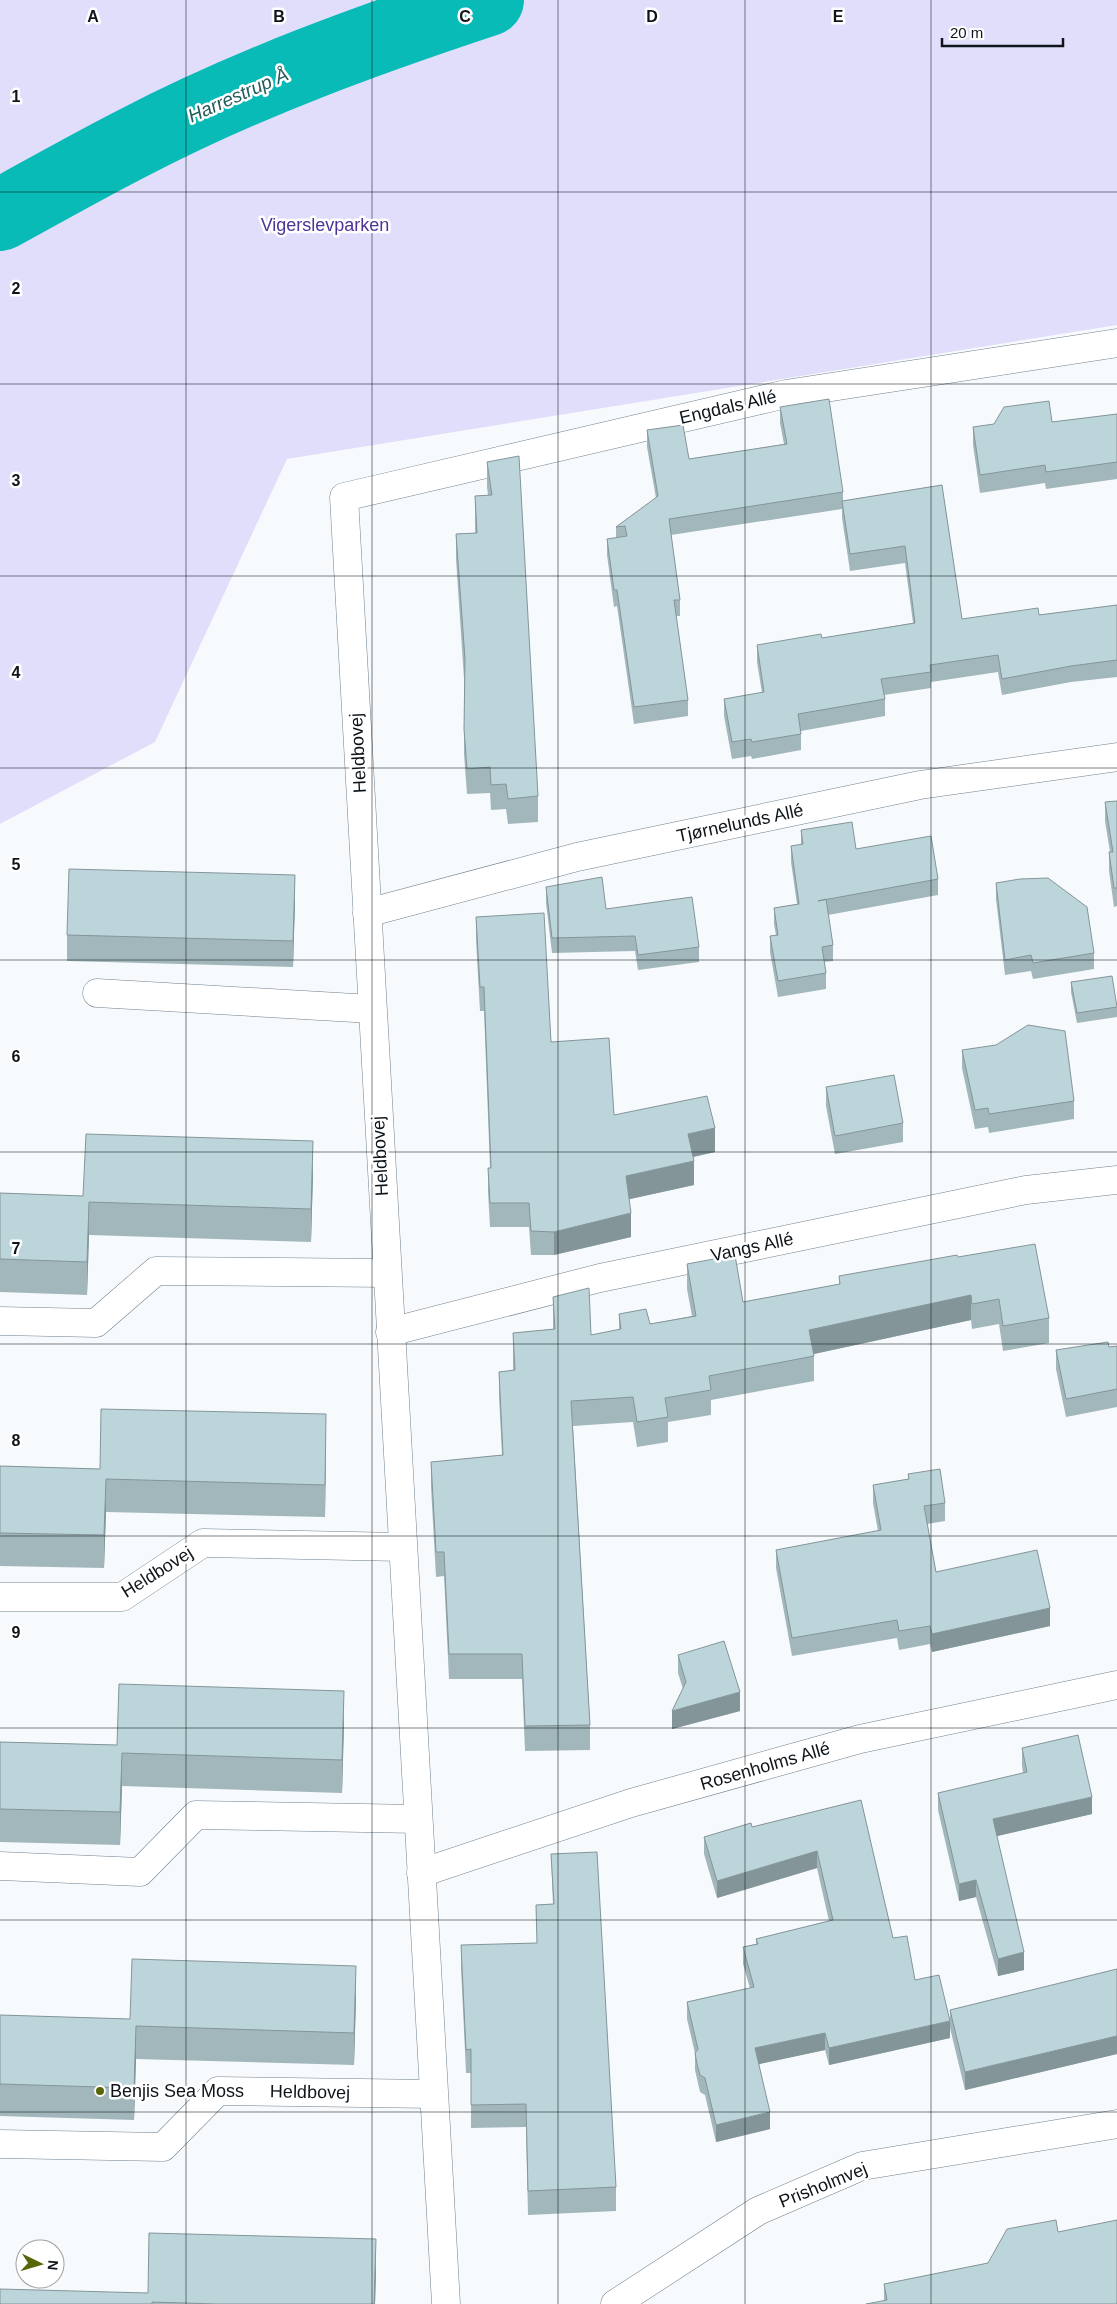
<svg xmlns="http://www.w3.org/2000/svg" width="1117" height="2304" viewBox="0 0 1117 2304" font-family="Arial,sans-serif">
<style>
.green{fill:#e1defb}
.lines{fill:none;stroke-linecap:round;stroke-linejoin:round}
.river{stroke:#08bbb7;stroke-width:72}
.street-casing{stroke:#70818e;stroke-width:29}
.street{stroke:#fff;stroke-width:28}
.wall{fill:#a2b7bc}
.shaded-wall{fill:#849599}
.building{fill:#bcd5db;stroke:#849599}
.grid{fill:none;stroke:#0e151a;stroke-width:1;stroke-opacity:0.55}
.poi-dot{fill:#596509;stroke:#fff;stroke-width:2}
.labels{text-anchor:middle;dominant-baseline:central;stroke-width:5;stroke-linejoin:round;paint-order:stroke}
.park-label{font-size:18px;fill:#4d3496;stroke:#fff}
.street-label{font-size:18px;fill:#0e151a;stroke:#fff}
.poi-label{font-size:18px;fill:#0e151a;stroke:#fff;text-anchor:start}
.water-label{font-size:19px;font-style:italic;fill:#225d5b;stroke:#fff}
.grid-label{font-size:16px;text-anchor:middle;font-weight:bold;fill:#0e151a;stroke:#fff;stroke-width:5;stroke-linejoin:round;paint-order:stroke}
</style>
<rect width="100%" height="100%" fill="#f7fafd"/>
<path class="green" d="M0 0H1117V325L287 459 155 742 0 824Z"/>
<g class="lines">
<path class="river" d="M0 215C44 191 88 166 133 143 246 84 367 40 488 0"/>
<defs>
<g id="street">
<path d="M367 913 577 857 920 785 1117 757"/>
<path d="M97 993 372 1009"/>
<path d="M0 1321 96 1323 156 1271 387 1273"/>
<path d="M390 1332 600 1278 1026 1190 1117 1180"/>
<path d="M0 1597H122L203 1543 402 1547"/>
<path d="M0 1866 140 1872 196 1815 418 1819"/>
<path d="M421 1873 631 1803 860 1739 1117 1685"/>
<path d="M0 2144 163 2147 218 2091 433 2094"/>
<path d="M446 2304 344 497 786 394 1117 343"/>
<path d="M615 2304 758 2211 862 2166 1117 2124"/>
</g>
</defs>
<use href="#street" class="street-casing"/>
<use href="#street" class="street"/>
</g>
<g class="wall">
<path d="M780 407 843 492V501L942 485 962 619 1039 615 1117 605V677L1071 682 1002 695 998 672 931 682V688L884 695 885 699V716L801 731V750L752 759 751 756 732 759 724 716V699L762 693 757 662V645L822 638 913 623 905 563 850 571 842 518V509L671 535 680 600V616H676L688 700V716L634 724 617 606 614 607 607 555V539L616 538V527L656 498 647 447V430L689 459 784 444 780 423Z"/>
<path d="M1117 414V479L1046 489 1045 483 980 493 973 445V427L1052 422Z"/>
<path d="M487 462 538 796V822L508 824 506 809 491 810 490 793 467 794 464 754V679L456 559V534L475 533V496L488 495 487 487Z"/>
<path d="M1117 801V906L1114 907 1109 871V852H1110L1105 821V802Z"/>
<path d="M801 830 856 849 938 879V895L828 915 833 945V961L824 962 826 973V989L778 997 770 952V936L776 935 774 924V908L797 904 791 862V846L801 845Z"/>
<path d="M996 883 1094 953V969L1033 979 1031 971 1005 975 996 899Z"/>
<path d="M546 887 606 909 699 947V962L638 970 635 951 552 953 546 903Z"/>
<path d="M295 901 293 967 67 961V935Z"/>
<path d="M476 917 551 1042 614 1115 715 1152 693 1157 694 1185 629 1199 631 1237 554 1255H531L529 1227H490L488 1192V1168H490L484 1011H480L476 940Z"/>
<path d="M1071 982 1117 1007V1017L1077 1023 1071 992Z"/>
<path d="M962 1050 1074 1101V1119L989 1133 988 1127 975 1129 962 1068Z"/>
<path d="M826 1087 903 1123V1142L835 1154 826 1106Z"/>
<path d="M313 1174 311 1242 89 1235 87 1295 0 1292V1193L83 1196Z"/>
<path d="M958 1257 1049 1318V1343L1003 1351 999 1324 972 1329 971 1320 814 1354V1381L711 1400V1415L668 1422V1442L637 1447 633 1422 573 1426 590 1725V1750L525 1751 522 1679H449L444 1576 436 1577 431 1487V1462L502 1455 499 1396V1372L513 1370V1333L553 1329V1297L591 1335 619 1330V1314L650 1324 692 1316 687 1289V1264L743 1302 839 1284V1276Z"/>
<path d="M1117 1346V1407L1066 1417 1056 1369V1350L1109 1347Z"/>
<path d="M326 1447 325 1517 106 1512 104 1568 0 1566V1466L100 1469Z"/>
<path d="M908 1474 945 1503V1521L927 1524 936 1572 1050 1626 932 1652 930 1644 899 1650 897 1638 792 1656 776 1568V1550L878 1531 873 1503V1485L908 1479Z"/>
<path d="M678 1655 740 1711 672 1729 683 1689 678 1673Z"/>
<path d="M344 1724 342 1793 122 1786 120 1845 0 1842V1742L117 1745Z"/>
<path d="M1022 1748 1092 1814 997 1836 1024 1970 998 1976 976 1897 959 1901 938 1810V1793L1023 1773 1022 1765Z"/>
<path d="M861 1800 893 1938 915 1980 950 2038 829 2065 825 2050 759 2064 770 2129 716 2142 705 2095 700 2092 695 2070V2053L687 2019V2002L750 1988 743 1964V1947L756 1944V1939L829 1921 817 1868 717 1898 704 1854V1837L752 1827Z"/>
<path d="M551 1854 616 2187V2211L528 2215 526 2127 471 2128V2073H466L461 1968V1945L537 1943 536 1905 553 1904Z"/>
<path d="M1117 1969V2054L965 2090 950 2028V2010Z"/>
<path d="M356 1998 354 2065 136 2059 134 2120 0 2116V2015L130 2019Z"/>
<path d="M1058 2232 1117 2304 884 2300V2284L988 2263Z"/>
<path d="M376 2272 375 2304H0L148 2293Z"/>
</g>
<g class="shaded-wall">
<path d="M295 875V901L293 967V941Z"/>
<path d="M715 1128V1152L688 1158V1134Z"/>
<path d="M313 1141V1174L311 1242V1209Z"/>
<path d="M694 1161V1185L626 1200V1176Z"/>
<path d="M89 1202V1235L87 1295V1262Z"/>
<path d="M631 1213V1237L554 1255V1232Z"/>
<path d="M971 1295V1320L809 1355V1330Z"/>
<path d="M326 1414V1447L325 1517V1485Z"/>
<path d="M106 1479V1512L104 1568V1535Z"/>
<path d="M1050 1608V1626L932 1652V1634Z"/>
<path d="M344 1691V1724L342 1793V1760Z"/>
<path d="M740 1692V1711L672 1729V1711Z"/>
<path d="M122 1753V1786L120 1845V1812Z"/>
<path d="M1092 1797V1814L993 1837V1819Z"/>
<path d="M817 1851V1868L717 1898V1881Z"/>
<path d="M976 1880V1897L959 1901V1884Z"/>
<path d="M1024 1952V1970L998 1976V1959Z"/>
<path d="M356 1966V1998L354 2065V2033Z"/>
<path d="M950 2021V2038L829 2065V2048Z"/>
<path d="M136 2026V2059L134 2120V2088Z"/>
<path d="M825 2033V2050L755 2065V2048Z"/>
<path d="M1117 2036V2054L965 2090V2072Z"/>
<path d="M770 2112V2129L716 2142V2125Z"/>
<path d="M376 2239V2272L375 2304H374Z"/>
</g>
<g class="building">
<path d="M829 399 843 492 669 519 680 600H674L688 700 634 707 617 590H614L607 539 627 536 625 526 616 527 658 496 647 430 683 425 689 459 787 444 780 407Z"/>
<path d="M1049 401 1052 422 1117 414V462L1046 472 1045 465 980 475 973 427 994 424 1004 407Z"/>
<path d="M519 456 538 796 508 799 506 784 491 785 490 767 467 769 464 729 465 659 456 534 477 533 475 496 492 495 487 462Z"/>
<path d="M942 485 962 619 1038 608 1039 615 1117 605V660L1071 666 1002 679 998 655 930 665 931 672 881 679 885 699 798 714 801 734 752 742 751 739 732 742 724 699 764 692 757 645 821 634 822 638 915 623 905 546 850 554 842 501Z"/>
<path d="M1117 801V888H1114L1109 852H1113L1105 802Z"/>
<path d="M852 822 856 849 931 836 938 879 818 901 826 899 833 945 822 947 826 973 778 981 770 936 778 935 774 908 799 904 791 846 803 844 801 830Z"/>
<path d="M69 869 295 875 293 941 67 935Z"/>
<path d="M602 877 606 909 692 897 699 947 638 955 635 936 552 938 546 887Z"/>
<path d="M1048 878 1087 907 1094 953 1033 963 1031 955 1005 960 996 883 1020 879Z"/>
<path d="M544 913 551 1042 609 1038 614 1115 707 1096 715 1128 688 1134 694 1161 626 1176 631 1213 554 1232 531 1231 529 1203H490L488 1168H491L484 987H480L476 917Z"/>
<path d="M1112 976 1117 1007 1077 1013 1071 982Z"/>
<path d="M1028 1025 1065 1031 1074 1101 989 1114 988 1108 975 1110 962 1050 996 1045Z"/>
<path d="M894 1075 903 1123 835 1136 826 1087Z"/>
<path d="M86 1134 313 1141 311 1209 89 1202 87 1262 0 1259V1193L83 1196Z"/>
<path d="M1035 1244 1049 1318 1003 1326 999 1299 972 1304 971 1295 809 1330 814 1356 709 1376 711 1390 665 1398 668 1417 637 1422 633 1397 571 1401 590 1725 525 1726 522 1654H449L444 1552H436L431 1462 503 1455 499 1372 515 1370 513 1333 555 1329 553 1297 589 1288 591 1335 621 1329 619 1314 646 1309 650 1324 696 1316 687 1264 735 1255 743 1302 840 1284 839 1276 957 1255 958 1257Z"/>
<path d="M1108 1342 1109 1347 1117 1346V1389L1066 1399 1056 1350Z"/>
<path d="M101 1409 326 1414 325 1485 106 1479 104 1535 0 1533V1466L100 1469Z"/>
<path d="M940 1469 945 1503 924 1506 936 1572 1037 1550 1050 1608 932 1634 930 1626 899 1631 897 1620 792 1638 776 1550 881 1530 873 1485 909 1479 908 1474Z"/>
<path d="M724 1641 740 1692 672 1711 686 1682 678 1655Z"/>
<path d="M119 1684 344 1691 342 1760 122 1753 120 1812 0 1809V1742L117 1745Z"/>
<path d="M1078 1735 1092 1797 993 1819 1024 1952 998 1959 976 1880 959 1884 938 1793 1027 1772 1022 1748Z"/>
<path d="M861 1800 893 1938 907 1936 915 1980 939 1975 950 2021 829 2048 825 2033 755 2048 770 2112 716 2125 705 2078 700 2075 697 2064 695 2053 698 2049 687 2002 754 1987 743 1947 758 1944 756 1939 833 1920 817 1851 717 1881 704 1837 751 1823 752 1827Z"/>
<path d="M597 1852 616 2187 528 2191 526 2104 471 2105V2049L466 2050 461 1945 537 1943 536 1905 554 1904 551 1854Z"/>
<path d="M132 1959 356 1966 354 2033 136 2026 134 2088 0 2084V2015L130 2019Z"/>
<path d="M1117 1969V2036L965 2072 950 2010Z"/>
<path d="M1056 2220 1058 2232 1117 2220V2304H866L887 2300 884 2284 988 2263 1007 2229Z"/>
<path d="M149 2233 376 2239 374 2304H216L152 2302V2304H0V2289L148 2293Z"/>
</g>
<path class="grid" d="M186 0V2304M372 0V2304M558 0V2304M745 0V2304M931 0V2304M0 192H1117M0 384H1117M0 576H1117M0 768H1117M0 960H1117M0 1152H1117M0 1344H1117M0 1536H1117M0 1728H1117M0 1920H1117M0 2112H1117"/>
<circle class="poi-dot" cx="100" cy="2091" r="5"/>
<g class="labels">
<g class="park-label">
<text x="325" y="225">Vigerslevparken</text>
</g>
<g class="street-label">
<text transform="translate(728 407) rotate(-13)">Engdals Allé</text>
<text transform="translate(358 753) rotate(-93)">Heldbovej</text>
<text transform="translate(740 823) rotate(-12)">Tjørnelunds Allé</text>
<text transform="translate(380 1156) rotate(-93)">Heldbovej</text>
<text transform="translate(752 1247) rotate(-12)">Vangs Allé</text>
<text transform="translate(157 1572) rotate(-32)">Heldbovej</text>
<text transform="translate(765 1766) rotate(-16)">Rosenholms Allé</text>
<text transform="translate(310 2092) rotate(1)">Heldbovej</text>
<text transform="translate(823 2185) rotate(-22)">Prisholmvej</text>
</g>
<g class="poi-label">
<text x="110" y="2091">Benjis Sea Moss</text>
</g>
<g class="water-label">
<text transform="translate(238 95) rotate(-24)">Harrestrup Å</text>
</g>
</g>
<g class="grid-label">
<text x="93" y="22">A</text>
<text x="279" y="22">B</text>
<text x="465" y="22">C</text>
<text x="652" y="22">D</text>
<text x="838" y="22">E</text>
<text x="16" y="102">1</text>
<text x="16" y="294">2</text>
<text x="16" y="486">3</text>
<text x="16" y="678">4</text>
<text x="16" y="870">5</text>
<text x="16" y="1062">6</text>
<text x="16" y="1254">7</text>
<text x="16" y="1446">8</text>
<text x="16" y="1638">9</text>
</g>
<g transform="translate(40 2264) rotate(95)"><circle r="24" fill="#ffffff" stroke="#9fa1a3"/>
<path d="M0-4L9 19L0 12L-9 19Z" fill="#596509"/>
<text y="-8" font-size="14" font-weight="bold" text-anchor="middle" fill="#0e151a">N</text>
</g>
<path d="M942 38v8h121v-8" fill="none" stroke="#0e151a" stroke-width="2.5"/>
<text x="950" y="38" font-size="15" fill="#0e151a" stroke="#ffffff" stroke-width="4" paint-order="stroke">20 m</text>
</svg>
